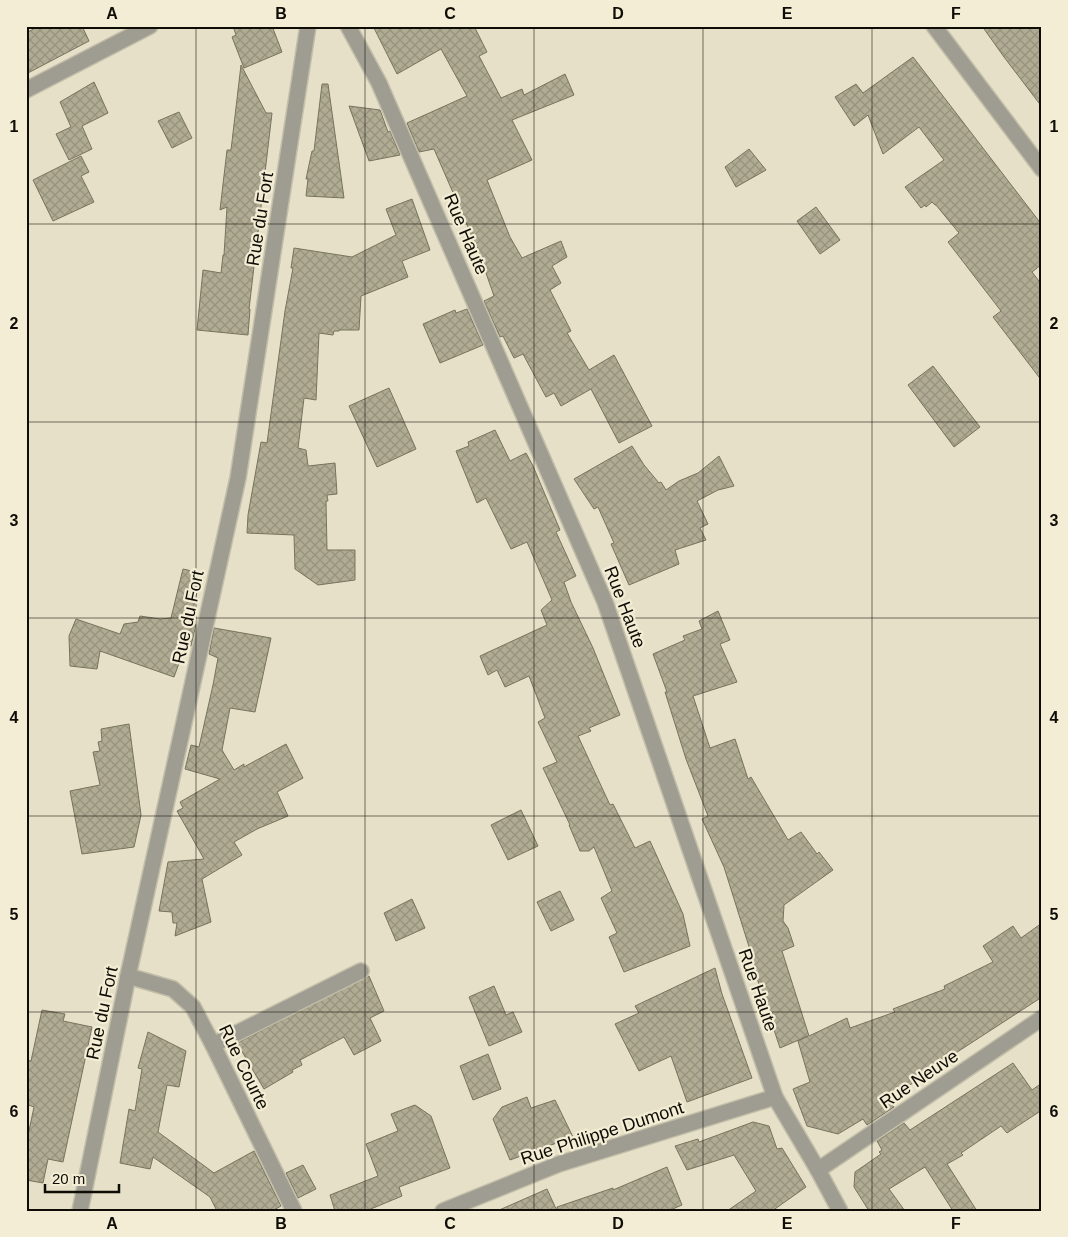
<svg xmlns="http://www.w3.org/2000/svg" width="1068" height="1237" viewBox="0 0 1068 1237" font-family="Helvetica,sans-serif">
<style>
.building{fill:url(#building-cross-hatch);stroke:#78735d}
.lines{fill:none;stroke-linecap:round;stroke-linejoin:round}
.minor-casing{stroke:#c3bea8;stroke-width:18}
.minor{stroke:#9f9d92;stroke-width:15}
.grid{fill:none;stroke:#0e0c05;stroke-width:1;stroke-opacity:0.55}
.labels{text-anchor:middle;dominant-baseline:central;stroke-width:4.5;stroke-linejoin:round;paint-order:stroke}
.street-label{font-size:18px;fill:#0e0c05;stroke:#f2edd4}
.neatline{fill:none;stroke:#0e0c05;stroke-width:2}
.grid-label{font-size:16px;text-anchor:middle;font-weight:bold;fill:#0e0c05}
</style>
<defs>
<pattern id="building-cross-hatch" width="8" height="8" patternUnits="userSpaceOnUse" patternTransform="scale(1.25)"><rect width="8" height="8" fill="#b0ab93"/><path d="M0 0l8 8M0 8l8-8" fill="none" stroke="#96927d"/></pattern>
</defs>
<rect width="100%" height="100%" fill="#e5e0c7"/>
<g class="building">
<path d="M39 26H82L89 41 26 74V33Z"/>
<path d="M233 26H272L282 52 244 68 232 37 236 35Z"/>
<path d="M373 26H474L487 52 479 56 501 98 522 89 524 95 565 74 574 95 512 120 532 160 487 180 510 237 522 258 561 241 567 257 552 266 561 283 550 290 571 331 567 333 589 370 614 355 652 426 619 443 591 389 561 406 554 393 546 397 523 354 514 358 503 336 500 337 484 301 494 296 478 250 434 149 419 152 407 123 467 96 441 49 397 74Z"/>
<path d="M982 26H1042V107L1004 57Z"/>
<path d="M913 57 1042 225V264L1032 272 1042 285V381L993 317 1001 311 948 242 959 233 936 205H935L932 202 926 207 925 205 921 208 905 187 944 160 919 127 883 154 868 115 854 126 835 97 856 84 863 93Z"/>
<path d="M241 65 266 113H272L249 309H250L248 335 197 330 203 270 221 273 223 255H224L227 207 220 210 227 150H231Z"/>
<path d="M94 82 108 113 82 126 92 149 69 160 56 134 71 127 60 102Z"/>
<path d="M322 84H328L344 198 306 196 308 179H306L312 151H314Z"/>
<path d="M349 106 380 110 388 132 390 131 400 155 369 161Z"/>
<path d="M179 112 192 138 172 148 158 121Z"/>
<path d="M749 149 766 170 736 187 725 167Z"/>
<path d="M81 156 89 172 81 176 94 202 53 221 33 180Z"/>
<path d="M412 199 430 250 402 261 408 277 361 296 359 330H340L339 331H334L333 335 319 333 316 400 304 398 298 448 306 450 308 466 335 463 337 494 327 495 328 501H326L327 550H355V580L318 585 295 569 294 535 247 533 248 515 261 442 267 443 285 311 293 268H291L294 248 352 257 396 235 386 209Z"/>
<path d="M816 207 840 240 820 254 797 221Z"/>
<path d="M467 309 483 345 440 363 423 324 455 310 456 313Z"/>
<path d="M933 366 980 427 954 447 908 385Z"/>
<path d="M389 388 416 449 377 467 349 406Z"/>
<path d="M495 430 510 461 526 453 533 466 560 530 556 532 576 576 564 582 571 602 593 648 620 715 589 728 591 731 578 736 610 805 613 804 635 848 650 841 683 914 690 946 624 972 609 937 617 933 601 898 612 891 594 847 589 851H580L569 825H570L543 768 557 762 538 722 545 718 529 676 505 687 497 670 488 675 480 656 547 625 541 610 552 600 527 542 511 549 486 498 477 503 456 451 469 446 468 442Z"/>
<path d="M632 446 644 465 659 483 661 482 666 490 679 481 698 473 719 456 734 486 718 490 697 501 708 524 700 528 706 540 675 550 679 564 629 585 611 544 614 543 598 507 594 509 574 479Z"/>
<path d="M183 569 201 573 190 624 196 625 191 646 186 644 174 677 100 651 97 669 70 666 69 636 76 619 120 634 124 624 138 622 140 616 160 619 171 618Z"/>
<path d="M718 611 730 640 720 644 737 682 693 696 710 748 735 739 748 779 751 777 788 840 801 832 817 854 819 852 833 870 784 905 783 921 788 928 794 946 782 951 809 1036 847 1018 850 1028 895 1012 893 1009 945 989 944 986 993 962 983 946 1013 926 1021 938 1042 923V997L931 1069 889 1101 894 1107 867 1125 863 1119 838 1134 807 1126 793 1089 810 1082 798 1041 808 1036 780 1048 749 954 751 953 724 867 702 819 708 816 686 759 665 692H667L653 654 685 640 683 636 702 629 699 621Z"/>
<path d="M214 628 271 638 255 712 230 708 222 750 234 770 244 764V767L286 744 303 778 277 792 288 816 257 829 234 842 242 855 202 879 211 922 175 936 177 923H173L172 912 159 911 168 862 204 859 177 811 183 808 180 802 220 779 185 769 191 745 199 747 213 685 218 658 209 654Z"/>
<path d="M129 724 141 815 134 847 82 854 70 791 100 785 93 752 100 751 98 742 102 741 101 729Z"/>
<path d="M521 810 538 846 508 860 491 825Z"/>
<path d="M560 891 574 920 551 931 537 902Z"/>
<path d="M412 899 425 928 396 941 384 913Z"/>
<path d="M715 968 722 994 752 1078 687 1102 671 1056 639 1071 615 1024 639 1013 635 1006Z"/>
<path d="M369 976 384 1011 370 1018 381 1041 354 1055 344 1037 300 1060 302 1065 292 1070 293 1072 264 1089 237 1043Z"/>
<path d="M494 986 506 1015 513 1012 522 1032 489 1046 469 997Z"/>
<path d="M42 1010 65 1014 63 1021 92 1027 63 1162 48 1159 43 1183 26 1180V1145L34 1107 26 1104V1060L31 1061Z"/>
<path d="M148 1032 186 1051 179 1087 167 1085 158 1132 214 1173 254 1151 281 1206 272 1211H217L210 1197 153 1157 150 1169 120 1163 129 1109 135 1111 142 1069 138 1068Z"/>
<path d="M488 1054 501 1089 473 1100 460 1066Z"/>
<path d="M1013 1063 1032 1090 1042 1083V1110L1007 1133 1001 1126 961 1153 963 1155 947 1164 977 1211H953L925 1167 889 1189 905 1211H869L854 1187 855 1172 881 1154 879 1152 882 1150 877 1141 904 1123 910 1130Z"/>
<path d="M527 1097 531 1108 555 1100 573 1137 510 1160 493 1119 502 1107Z"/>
<path d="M415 1105 431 1116 450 1168 399 1187 402 1196 366 1211H335L330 1195 378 1176 366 1144 398 1131 391 1114Z"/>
<path d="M753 1122 769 1126 777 1149 782 1148 806 1187 772 1211H727L756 1191 734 1155 687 1170 675 1146 698 1139 699 1142Z"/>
<path d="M303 1165 316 1189 298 1198 286 1173Z"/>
<path d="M667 1167 682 1205 668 1211H557V1207L613 1188V1190Z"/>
<path d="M547 1189 557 1211H497Z"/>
</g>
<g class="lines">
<defs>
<g id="minor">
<path d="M348 26 379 83 605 602 775 1097 818 1170 840 1211"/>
<path d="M934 26 1042 169"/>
<path d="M26 90 150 26"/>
<path d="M128 976 173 989 193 1007 213 1045 294 1211"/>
<path d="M213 1045 361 971"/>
<path d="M818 1170 1042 1018"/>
<path d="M80 1211 128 976 238 478 308 26"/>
<path d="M443 1211 559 1164 775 1097"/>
</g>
</defs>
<use href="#minor" class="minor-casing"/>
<use href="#minor" class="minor"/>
</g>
<path class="grid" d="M196 26V1211M365 26V1211M534 26V1211M703 26V1211M872 26V1211M26 224H1042M26 422H1042M26 618H1042M26 816H1042M26 1012H1042"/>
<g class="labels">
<g class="street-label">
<text transform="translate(260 219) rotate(-81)">Rue du Fort</text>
<text transform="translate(466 234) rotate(67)">Rue Haute</text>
<text transform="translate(625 607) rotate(69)">Rue Haute</text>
<text transform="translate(188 617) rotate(-78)">Rue du Fort</text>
<text transform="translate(758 990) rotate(71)">Rue Haute</text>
<text transform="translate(102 1013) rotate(-78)">Rue du Fort</text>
<text transform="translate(244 1067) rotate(64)">Rue Courte</text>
<text transform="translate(919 1079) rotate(-34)">Rue Neuve</text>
<text transform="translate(602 1133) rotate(-18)">Rue Philippe Dumont</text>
</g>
</g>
<rect width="1068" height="1237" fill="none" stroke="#f2edd4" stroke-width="55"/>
<path d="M45 1184v8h74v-8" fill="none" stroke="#0e0c05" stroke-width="2.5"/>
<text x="52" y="1184" font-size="15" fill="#0e0c05" stroke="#f2edd4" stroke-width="4" paint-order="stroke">20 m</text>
<rect x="28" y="28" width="1012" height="1182" class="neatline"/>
<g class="grid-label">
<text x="112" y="19">A</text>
<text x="281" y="19">B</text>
<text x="450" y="19">C</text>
<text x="618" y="19">D</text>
<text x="787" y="19">E</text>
<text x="956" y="19">F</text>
<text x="14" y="132">1</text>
<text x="1054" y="132">1</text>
<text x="14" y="329">2</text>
<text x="1054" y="329">2</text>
<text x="14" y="526">3</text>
<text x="1054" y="526">3</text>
<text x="14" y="723">4</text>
<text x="1054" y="723">4</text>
<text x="14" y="920">5</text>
<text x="1054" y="920">5</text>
<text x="14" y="1117">6</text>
<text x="1054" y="1117">6</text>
<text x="112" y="1229">A</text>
<text x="281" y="1229">B</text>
<text x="450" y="1229">C</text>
<text x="618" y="1229">D</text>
<text x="787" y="1229">E</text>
<text x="956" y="1229">F</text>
</g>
</svg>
